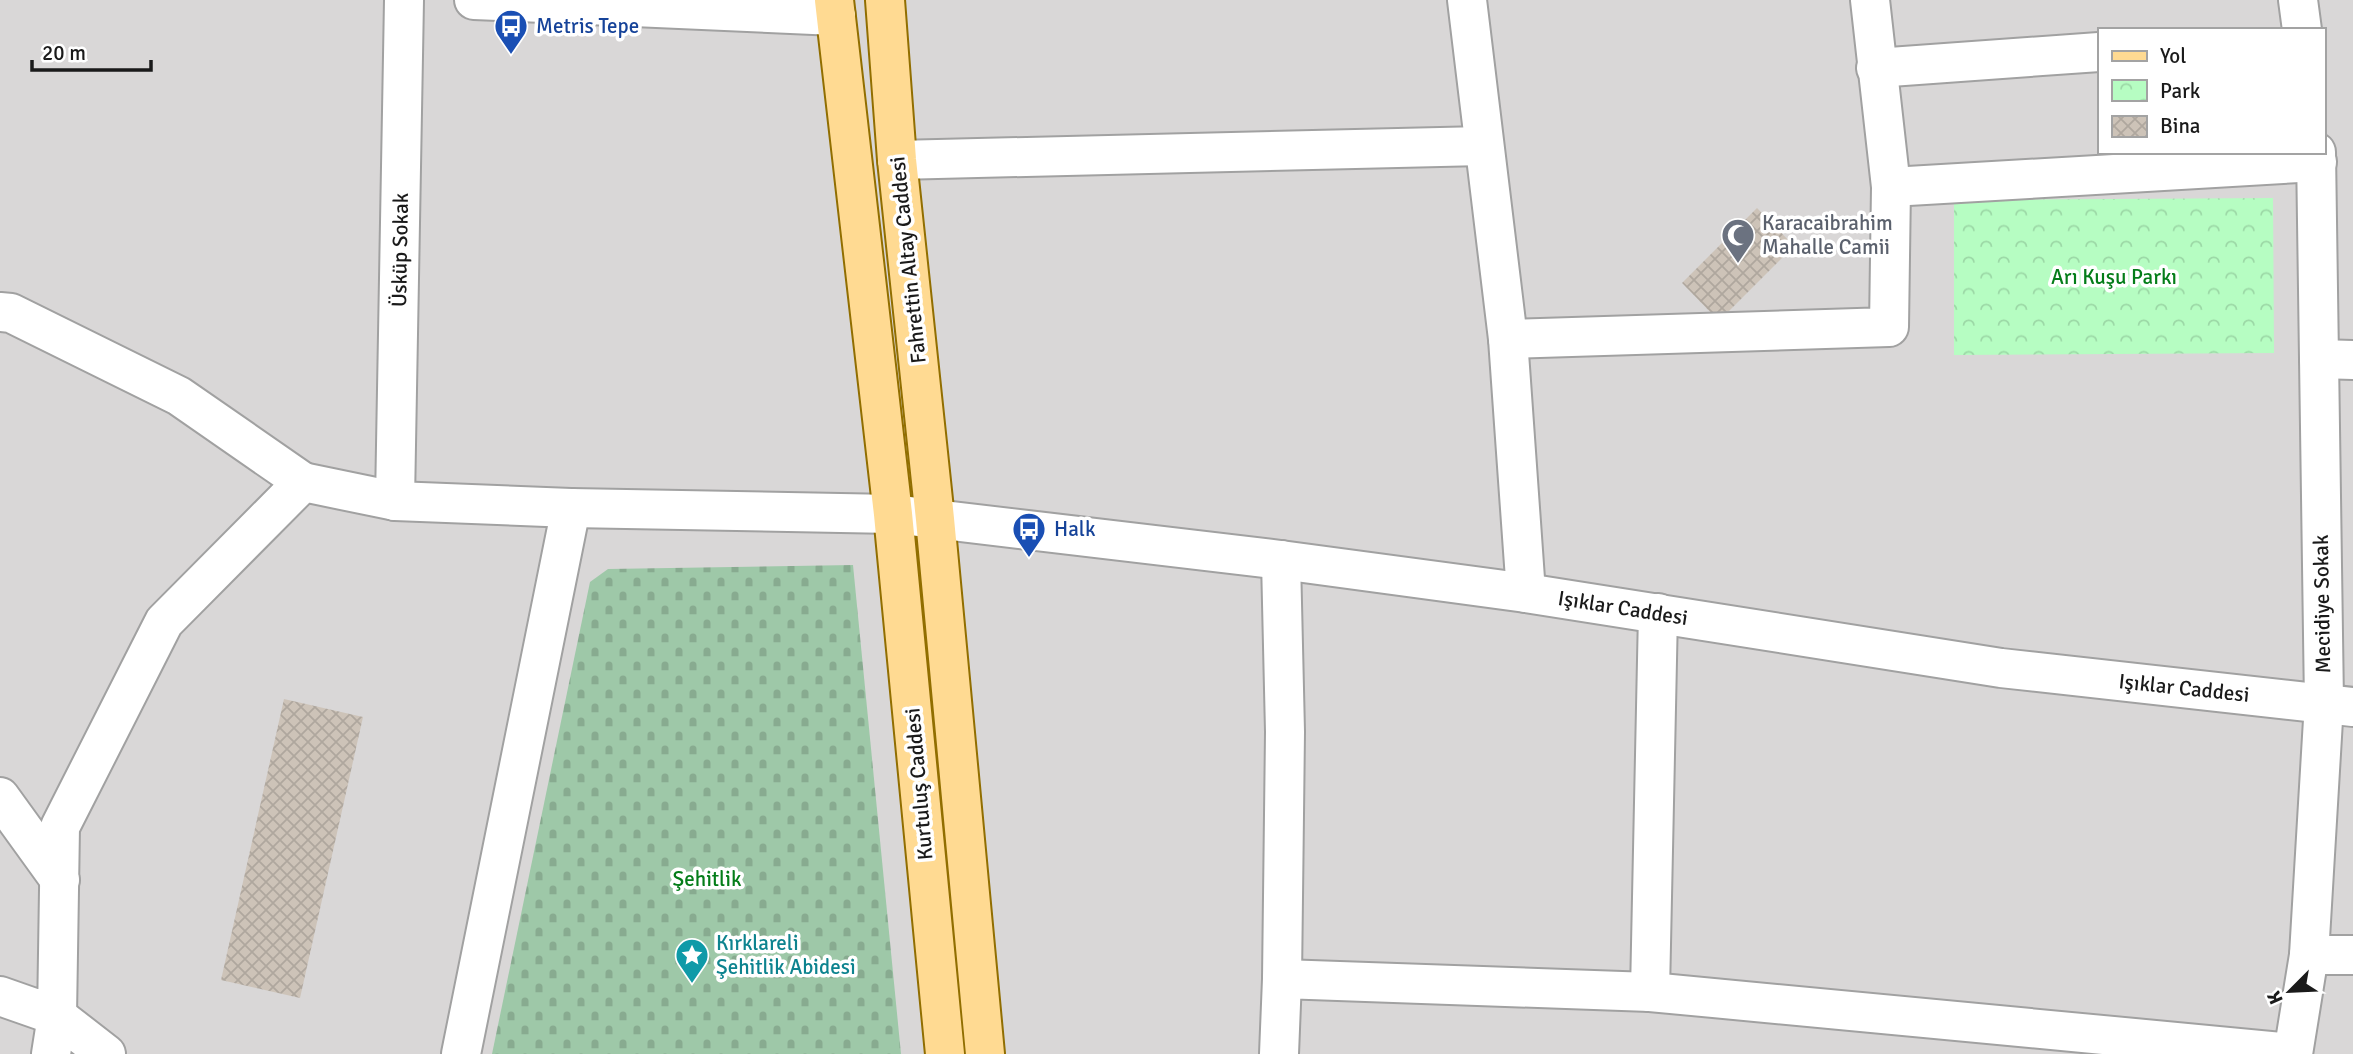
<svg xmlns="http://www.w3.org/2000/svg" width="2353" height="1054" viewBox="0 0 2353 1054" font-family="Signika,sans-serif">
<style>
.residential{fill:#d9d7d7;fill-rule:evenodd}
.cemetery{fill:url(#cemetery-stones)}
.park{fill:url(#park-crowns)}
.building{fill:url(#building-cross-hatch)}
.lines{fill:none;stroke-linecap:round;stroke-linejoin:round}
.minor-casing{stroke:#a1a1a1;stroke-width:42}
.major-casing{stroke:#916e00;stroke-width:42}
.minor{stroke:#fff;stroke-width:38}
.major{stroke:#ffda92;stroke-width:38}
.labels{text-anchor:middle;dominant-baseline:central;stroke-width:7;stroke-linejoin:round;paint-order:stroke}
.transit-label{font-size:21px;fill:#164399;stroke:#fff;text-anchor:start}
.worship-label{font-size:21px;fill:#5b616d;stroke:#fff;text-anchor:start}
.street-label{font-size:21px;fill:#1a1a1a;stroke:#fff}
.park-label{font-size:21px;fill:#047d19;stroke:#fff}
.culture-label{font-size:21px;fill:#0d838f;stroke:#fff;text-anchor:start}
</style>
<defs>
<pattern id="cemetery-stones" width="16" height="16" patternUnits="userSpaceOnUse" patternTransform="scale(1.75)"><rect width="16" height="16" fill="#9ec8a8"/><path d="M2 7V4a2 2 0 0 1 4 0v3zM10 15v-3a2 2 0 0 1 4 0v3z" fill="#88ab90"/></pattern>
<pattern id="park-crowns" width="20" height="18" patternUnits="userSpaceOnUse" patternTransform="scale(1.75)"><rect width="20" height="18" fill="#b6fdc2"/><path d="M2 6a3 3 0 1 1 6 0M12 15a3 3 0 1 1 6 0" fill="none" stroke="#9cd8a6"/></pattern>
<pattern id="building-cross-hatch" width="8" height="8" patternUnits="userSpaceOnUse" patternTransform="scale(1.75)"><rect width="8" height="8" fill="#cdc3b8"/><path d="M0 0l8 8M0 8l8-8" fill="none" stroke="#afa79e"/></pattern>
</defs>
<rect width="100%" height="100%" fill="#edeadf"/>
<path class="residential" d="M0 0H2353V1054H0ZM2099 30H2323V152H2099Z"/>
<path class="cemetery" d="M853 565 901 1054H492L590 582 608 569Z"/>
<path class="park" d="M2273 198 2274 353 1954 355V200Z"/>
<g class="building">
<path d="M1757 208 1794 246 1719 321 1682 283Z"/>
<path d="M284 699 363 717 300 998 221 980Z"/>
</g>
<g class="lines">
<defs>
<g id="minor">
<path d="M474 0 836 16"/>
<path d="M1467 0 1508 339 1526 593"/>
<path d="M2298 0 2302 30"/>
<path d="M1876 68 2099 52"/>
<path d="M897 160 1483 146"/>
<path d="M1891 187 2317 162"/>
<path d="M0 312 11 313 179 396 303 482"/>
<path d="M1508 339 1889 327 1891 187 1870 0"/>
<path d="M2319 359 2353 360"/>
<path d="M395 501 404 0"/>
<path d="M1281 560 1285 732 1282 979"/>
<path d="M0 797 60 880"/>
<path d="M2309 955H2353"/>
<path d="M1650 992 1658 613"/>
<path d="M0 996 57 1016 60 827 164 622 303 482 395 501 571 508 893 514 1281 560 1526 593 2001 668 2353 707"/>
<path d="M51 1054 57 1016 106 1054"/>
<path d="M461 1054 571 508"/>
<path d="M1279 1054 1282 979 1650 992 2293 1053"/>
<path d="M2293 1054 2309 955 2324 703 2316 152"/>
</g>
<g id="major">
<path d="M834 0 893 514 945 1054"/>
<path d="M885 0 897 160 935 519 985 1054"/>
</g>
</defs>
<use href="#minor" class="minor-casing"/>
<use href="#major" class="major-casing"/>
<use href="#minor" class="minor"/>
<use href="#major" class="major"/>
</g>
<defs>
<symbol id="bus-pin" viewBox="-11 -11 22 30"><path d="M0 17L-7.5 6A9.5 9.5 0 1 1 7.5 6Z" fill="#1a4fb4" stroke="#fff"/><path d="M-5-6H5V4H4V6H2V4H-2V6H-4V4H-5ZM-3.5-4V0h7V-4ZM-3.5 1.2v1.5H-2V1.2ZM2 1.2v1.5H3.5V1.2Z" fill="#fff"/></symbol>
<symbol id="mosque-pin" viewBox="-11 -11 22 30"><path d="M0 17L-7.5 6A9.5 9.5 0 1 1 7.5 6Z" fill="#6b7280" stroke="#fff"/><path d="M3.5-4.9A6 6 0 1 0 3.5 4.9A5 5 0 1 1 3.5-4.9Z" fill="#fff"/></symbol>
<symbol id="sight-pin" viewBox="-11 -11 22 30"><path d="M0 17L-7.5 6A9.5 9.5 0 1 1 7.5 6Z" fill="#0f9aa8" stroke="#fff"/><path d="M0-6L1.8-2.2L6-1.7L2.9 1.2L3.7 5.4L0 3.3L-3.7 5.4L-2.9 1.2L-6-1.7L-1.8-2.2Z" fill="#fff"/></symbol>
</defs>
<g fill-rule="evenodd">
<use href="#bus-pin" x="492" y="7" width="38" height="52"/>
<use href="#mosque-pin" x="1719" y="216" width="38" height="52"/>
<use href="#bus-pin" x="1010" y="510" width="38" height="52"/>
<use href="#sight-pin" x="673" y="936" width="38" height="52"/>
</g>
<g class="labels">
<g class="transit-label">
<text x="536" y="26">Metris Tepe</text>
<text x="1054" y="529">Halk</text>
</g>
<g class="worship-label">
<text x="1762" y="223">Karacaibrahim<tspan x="1762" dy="24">Mahalle Camii</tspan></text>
</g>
<g class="street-label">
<text transform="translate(400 250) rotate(-89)">Üsküp Sokak</text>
<text transform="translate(908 260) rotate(-96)">Fahrettin Altay Caddesi</text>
<text transform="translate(2322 604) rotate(-91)">Mecidiye Sokak</text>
<text transform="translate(1623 608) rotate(9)">Işıklar Caddesi</text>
<text transform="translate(2184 688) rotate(6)">Işıklar Caddesi</text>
<text transform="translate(919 784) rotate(-95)">Kurtuluş Caddesi</text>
</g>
<g class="park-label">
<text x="2114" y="277">Arı Kuşu Parkı</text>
<text x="707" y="879">Şehitlik</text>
</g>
<g class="culture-label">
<text x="716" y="943">Kırklareli<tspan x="716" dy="24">Şehitlik Abidesi</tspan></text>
</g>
</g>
<rect x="2098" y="28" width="228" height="126" fill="#ffffff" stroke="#a3a3a3" stroke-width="2"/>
<rect x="2112" y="51" width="35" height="10" fill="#ffda92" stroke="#a3a3a3" stroke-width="2"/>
<text x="2160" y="63" font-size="21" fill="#1a1a1a">Yol</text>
<rect x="2112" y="80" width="35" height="21" fill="url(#park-crowns)" stroke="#a3a3a3" stroke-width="2"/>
<text x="2160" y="98" font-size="21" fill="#1a1a1a">Park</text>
<rect x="2112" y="116" width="35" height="21" fill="url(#building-cross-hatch)" stroke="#a3a3a3" stroke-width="2"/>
<text x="2160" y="133" font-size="21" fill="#1a1a1a">Bina</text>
<g transform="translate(2290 991) rotate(246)" stroke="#ffffff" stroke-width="5" paint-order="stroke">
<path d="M0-5L12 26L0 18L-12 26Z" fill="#1a1a1a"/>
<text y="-10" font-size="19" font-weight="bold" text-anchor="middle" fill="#1a1a1a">K</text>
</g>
<path d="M32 60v10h119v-10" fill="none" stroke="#1a1a1a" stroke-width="3.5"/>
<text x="42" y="60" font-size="21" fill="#1a1a1a" stroke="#ffffff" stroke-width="5" paint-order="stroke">20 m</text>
</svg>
